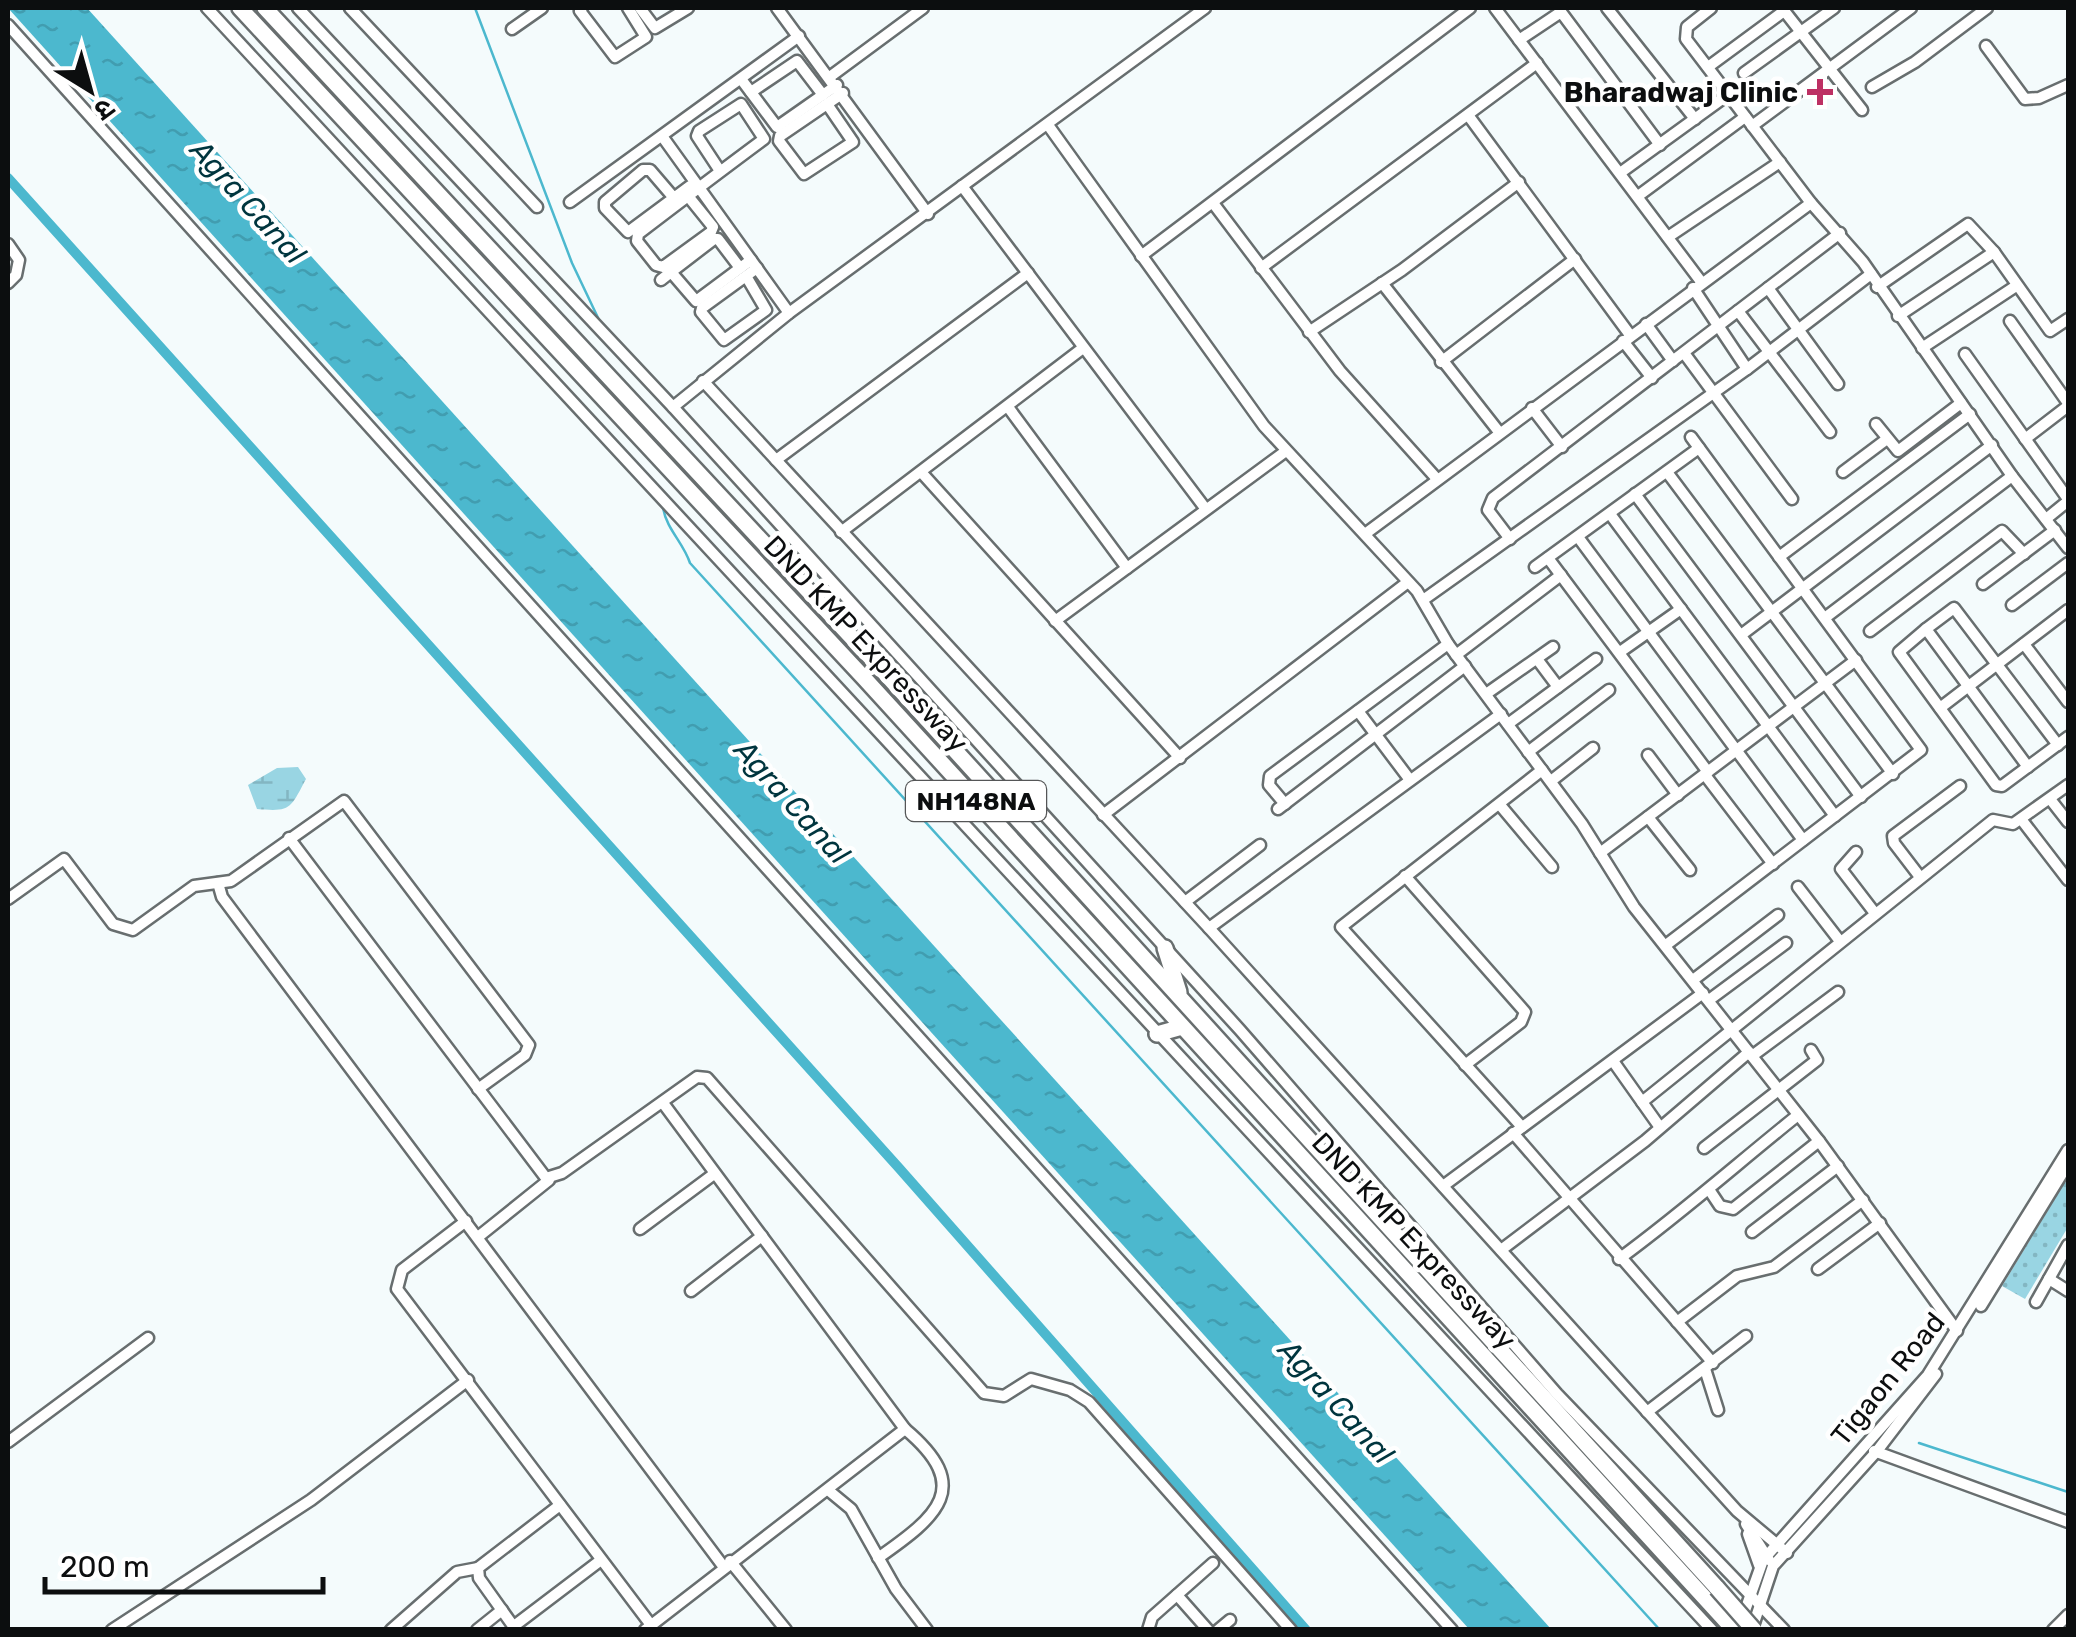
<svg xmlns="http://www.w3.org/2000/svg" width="2076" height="1637" viewBox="0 0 2076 1637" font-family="Rubik,'Noto Sans Devanagari',sans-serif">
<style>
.wetland{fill:url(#wetland-marsh)}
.park{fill:url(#park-dots)}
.water{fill:url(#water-ripples)}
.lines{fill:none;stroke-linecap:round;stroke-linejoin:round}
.stream{stroke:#4cb8ce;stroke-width:2.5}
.canal{stroke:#4cb8ce;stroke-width:10}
.minor-casing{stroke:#686e6f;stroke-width:15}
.highway-casing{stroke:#686e6f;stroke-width:20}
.minor{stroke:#fff;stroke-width:10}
.highway{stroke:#fff;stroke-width:15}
.highway-bridge-casing{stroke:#686e6f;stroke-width:20;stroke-linecap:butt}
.highway-bridge{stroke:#fff;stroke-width:15}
.poi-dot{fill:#bd3064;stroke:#fff;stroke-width:4}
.labels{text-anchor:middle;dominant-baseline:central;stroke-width:9;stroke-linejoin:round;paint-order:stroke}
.shield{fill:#fff;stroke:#555657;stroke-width:2.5}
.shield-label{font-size:25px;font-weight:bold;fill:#0c0e0f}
.poi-label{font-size:28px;font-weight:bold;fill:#0c0e0f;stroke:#fff;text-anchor:end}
.street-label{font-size:28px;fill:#0c0e0f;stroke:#fff}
.water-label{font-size:30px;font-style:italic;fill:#00353e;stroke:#fff}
</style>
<defs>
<pattern id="wetland-marsh" width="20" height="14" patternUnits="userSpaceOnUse" patternTransform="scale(2.5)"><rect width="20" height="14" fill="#99d5e3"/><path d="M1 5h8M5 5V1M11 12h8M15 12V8" fill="none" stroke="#83b6c2"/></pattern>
<pattern id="park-dots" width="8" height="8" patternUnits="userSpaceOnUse" patternTransform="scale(2.5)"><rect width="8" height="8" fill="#99d5e3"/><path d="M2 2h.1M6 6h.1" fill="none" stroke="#83b6c2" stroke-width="1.8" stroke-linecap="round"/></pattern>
<pattern id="water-ripples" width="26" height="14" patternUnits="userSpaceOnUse" patternTransform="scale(2.5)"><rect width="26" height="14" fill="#4cb8ce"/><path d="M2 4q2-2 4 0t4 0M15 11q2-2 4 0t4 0" fill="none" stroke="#419db0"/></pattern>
</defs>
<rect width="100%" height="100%" fill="#f4fbfc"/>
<path class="wetland" d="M298 767 306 779C290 809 291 812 257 809L248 785 277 768Z"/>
<path class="park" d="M2068 1177V1227L2025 1299 2002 1286Z"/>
<path class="water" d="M8 8H87L1551 1629H1469Z"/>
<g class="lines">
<g class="stream">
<path d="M475 8 572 263 600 322"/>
<path d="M663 508C667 530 683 542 690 563L1660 1630"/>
<path d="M1919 1443 2068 1492"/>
</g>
<path class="canal" d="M8 178 899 1168 1306 1630"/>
<defs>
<g id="minor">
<path d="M207 8 1712 1630"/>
<path d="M298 8 673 407 1240 1030 1557 1394 1784 1630"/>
<path d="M350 8 537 207"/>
<path d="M582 8 580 11 615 57 646 37 628 8"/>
<path d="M640 8 655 28 688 8"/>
<path d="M777 8 928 214"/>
<path d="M1495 8 1702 283"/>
<path d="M1607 8 1695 119"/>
<path d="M1711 8 1687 27 1686 39 1811 203 1863 262 2012 476 2068 548"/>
<path d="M1782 8 1862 110"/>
<path d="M8 25 1452 1630"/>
<path d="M512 29 542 8"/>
<path d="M1519 40 1561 12 1660 145"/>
<path d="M1986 46 2025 99 2039 98 2068 85"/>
<path d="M1708 67 1784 11"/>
<path d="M1744 73 1834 8"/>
<path d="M831 76 923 8"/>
<path d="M741 79 777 127 837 85"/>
<path d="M1872 87 1915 62 1987 8"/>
<path d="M751 92 797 61 823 95"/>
<path d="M827 104 853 142 804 174 779 141 780 136 843 93"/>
<path d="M1468 115 1630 335"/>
<path d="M1048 125 1264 426 1417 591 1448 644 1582 824 1634 907 1819 1141 1957 1331"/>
<path d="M1752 126 1911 8"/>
<path d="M662 136 789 313"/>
<path d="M1620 173 1729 94"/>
<path d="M962 186 1205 508"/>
<path d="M688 196 713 227 711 232 663 267 656 265 637 241 638 234C680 202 722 170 764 139L741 104 699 131 697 136 720 171"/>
<path d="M1638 196 1745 117"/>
<path d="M674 198 650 170H643L605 202V208L628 232 690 186"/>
<path d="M570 202 799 36"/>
<path d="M1213 203 1340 371 1437 479"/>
<path d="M1668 237 1780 162"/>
<path d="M8 244 19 260 16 275 8 283"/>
<path d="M1141 256 1470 8"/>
<path d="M1261 268 1537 63"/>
<path d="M671 272 714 239H718L740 268"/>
<path d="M746 276 766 310 724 340 701 312 702 308 757 268"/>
<path d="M661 280 671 272 696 301 751 260"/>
<path d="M1382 283 1499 432"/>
<path d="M1877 287 1968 224 1994 252 2050 331 2068 319"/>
<path d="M1693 288 1747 369"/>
<path d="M1768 288 1838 384"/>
<path d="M1738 311 1830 432"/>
<path d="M1898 316 1994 252"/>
<path d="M2010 321 2068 403"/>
<path d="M1646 324 1673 361"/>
<path d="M1309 332 1402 270 1519 182"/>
<path d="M1623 341 1652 378"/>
<path d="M1922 348 2016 286"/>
<path d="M1684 353 1792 499"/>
<path d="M1965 354 2068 499"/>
<path d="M1441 362 1575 259"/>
<path d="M703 381 1209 928 1737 1511 1787 1553"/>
<path d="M673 407 789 313 1205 8"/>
<path d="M1008 407 1127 568"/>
<path d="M1532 408 1562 447"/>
<path d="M1876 424 1898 451 1961 403"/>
<path d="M2025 439 2068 406"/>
<path d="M776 460 1028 273"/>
<path d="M921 472 1180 758"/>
<path d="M1667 472 1893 774"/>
<path d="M1843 472 1887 439"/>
<path d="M1635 494 1861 797"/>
<path d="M1610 514 1835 816"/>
<path d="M2046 519 2068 501"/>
<path d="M841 532 1083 348"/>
<path d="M1365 534 1811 203"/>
<path d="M1578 537 1803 840"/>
<path d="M1510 539 1488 510 1493 498 1840 233"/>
<path d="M1779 557 1970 414"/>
<path d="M1548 558 1708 772"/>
<path d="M1535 567 1699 448"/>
<path d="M1983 584 2055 530"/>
<path d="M1423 600 1747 369 1871 274"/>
<path d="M2012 605 2068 563"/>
<path d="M1826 617 2012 476"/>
<path d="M1055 621 1286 451"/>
<path d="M1926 629 1899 652 1996 785 2002 786 2068 737"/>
<path d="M1870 631 2002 531 2024 554"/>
<path d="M1741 635 1992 445"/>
<path d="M2024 644 2068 702"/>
<path d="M1620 652 1681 609"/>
<path d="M1456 655 1561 575"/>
<path d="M1537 659 1558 687"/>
<path d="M1486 694 1553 647"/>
<path d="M1940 708 2068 610"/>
<path d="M1358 711 1410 780"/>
<path d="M1508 724 1596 659"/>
<path d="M1528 752 1609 690"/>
<path d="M1648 755 1678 795"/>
<path d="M2028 767 1926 629 1954 608 2058 745"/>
<path d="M1705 775 1773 864"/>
<path d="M1551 781 1593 748"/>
<path d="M2050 799 2068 822"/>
<path d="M1285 804 1269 785 1270 776 1448 644"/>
<path d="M1500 805 1552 867"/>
<path d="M1278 809 1465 666"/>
<path d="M1103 815 1408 582"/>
<path d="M1648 817 1690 870"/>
<path d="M2021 819 2068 880"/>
<path d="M289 838 546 1178 562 1173 697 1077 707 1078 984 1393 1004 1396 1031 1379 1070 1390 1089 1402 1291 1630"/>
<path d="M1856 852 1841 869 1874 912"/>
<path d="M1600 853 1856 660"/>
<path d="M1405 876 1525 1012 1521 1022 1465 1065"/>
<path d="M1920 877 1894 843 1893 836 1960 786"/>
<path d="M218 883 222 897 723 1566"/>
<path d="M1798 887 1839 940"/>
<path d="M8 899 64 859 113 924 133 930 194 886 231 881 344 801 529 1045 525 1055 478 1089"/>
<path d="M1185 902 1260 845"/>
<path d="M1209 928 1501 714"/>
<path d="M1666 945 1921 750 1691 437"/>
<path d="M1693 980 1778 915"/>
<path d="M1709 1000 1786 943"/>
<path d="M1752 1056 1838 992"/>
<path d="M1613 1061 1659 1126"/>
<path d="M1642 1102 1993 820 2013 824 2068 785"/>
<path d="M1522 1127 1341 927 1542 770"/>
<path d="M1513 1133 1713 1363"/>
<path d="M1704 1148 1817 1060 1811 1050"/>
<path d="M1443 1186 1703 993"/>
<path d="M1710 1191 1720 1206 1733 1209 1819 1141"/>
<path d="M466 1221 402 1270 397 1289 651 1625"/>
<path d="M640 1229 714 1174"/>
<path d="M1752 1232 1838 1166"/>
<path d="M478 1237 549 1180"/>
<path d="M1501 1250 1645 1141 1749 1052"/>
<path d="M1619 1259C1682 1213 1738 1163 1798 1115"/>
<path d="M1818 1269 1880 1223"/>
<path d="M2049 1279 2068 1291"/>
<path d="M691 1291 762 1236"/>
<path d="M2036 1302 2068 1245"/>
<path d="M1981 1306 2068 1164"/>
<path d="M1677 1322 1737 1276 1774 1267 1863 1200"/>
<path d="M1705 1369 1718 1410"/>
<path d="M1647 1412 1746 1336"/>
<path d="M8 1442 148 1338"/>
<path d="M1874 1451 2068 1522"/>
<path d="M828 1490 851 1509 896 1589 927 1630"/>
<path d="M1746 1524 1769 1560"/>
<path d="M1748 1534 1759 1565"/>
<path d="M878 1558C938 1516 974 1487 905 1429"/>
<path d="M730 1561 786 1630"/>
<path d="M1177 1595 1208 1630"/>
<path d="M1742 1619 1763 1560 1928 1375 2068 1150"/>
<path d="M514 1626 601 1560"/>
<path d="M1752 1629 1773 1566 1877 1451 1936 1374"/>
<path d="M112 1630 311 1500 468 1380"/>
<path d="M391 1630 457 1572 478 1568"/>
<path d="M477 1630 502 1610"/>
<path d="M516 1630 479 1578 478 1568 560 1505"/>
<path d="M645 1630 905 1429 663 1103"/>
<path d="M1148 1630 1152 1617 1213 1563"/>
<path d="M1218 1630 1230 1620"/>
<path d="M2053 1630 2068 1615"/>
</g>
<g id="highway">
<path d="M240 8 865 679 1734 1630"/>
<path d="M265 8 881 669 1717 1588"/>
<path d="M1165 948 1179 992"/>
<path d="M1157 1034 1182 1027"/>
</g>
</defs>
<use href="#minor" class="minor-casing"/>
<use href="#highway" class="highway-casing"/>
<use href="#minor" class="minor"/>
<use href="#highway" class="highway"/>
<defs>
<path id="highway-bridge" d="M1717 1588 1754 1630"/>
</defs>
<use href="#highway-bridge" class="highway-bridge-casing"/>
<use href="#highway-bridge" class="highway-bridge"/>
</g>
<path class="poi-dot" d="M1815 77h10v10h10v10h-10v10h-10v-10h-10v-10h10z"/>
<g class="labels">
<rect class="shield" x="906" y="781" width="140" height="40" rx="8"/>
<g class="shield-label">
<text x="976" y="801">NH148NA</text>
</g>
<g class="poi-label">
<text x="1798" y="92">Bharadwaj Clinic</text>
</g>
<g class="street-label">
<text transform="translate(866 644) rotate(47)">DND KMP Expressway</text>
<text transform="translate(1414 1241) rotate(47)">DND KMP Expressway</text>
<text transform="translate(1888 1379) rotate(-51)">Tigaon Road</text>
</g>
<g class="water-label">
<text transform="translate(248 202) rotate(48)">Agra Canal</text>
<text transform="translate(792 802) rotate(48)">Agra Canal</text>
<text transform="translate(1336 1402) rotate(48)">Agra Canal</text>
</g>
</g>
<rect width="2076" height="1637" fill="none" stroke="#0c0e0f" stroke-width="20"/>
<g transform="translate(90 90) rotate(143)" stroke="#ffffff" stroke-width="8" paint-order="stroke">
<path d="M0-8L18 38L0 25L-18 38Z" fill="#0c0e0f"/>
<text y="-15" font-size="28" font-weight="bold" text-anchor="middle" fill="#0c0e0f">उ</text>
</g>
<path d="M45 1577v15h278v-15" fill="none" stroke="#0c0e0f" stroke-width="5"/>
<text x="60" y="1577" font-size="30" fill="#0c0e0f" stroke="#ffffff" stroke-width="8" paint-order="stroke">200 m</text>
</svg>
